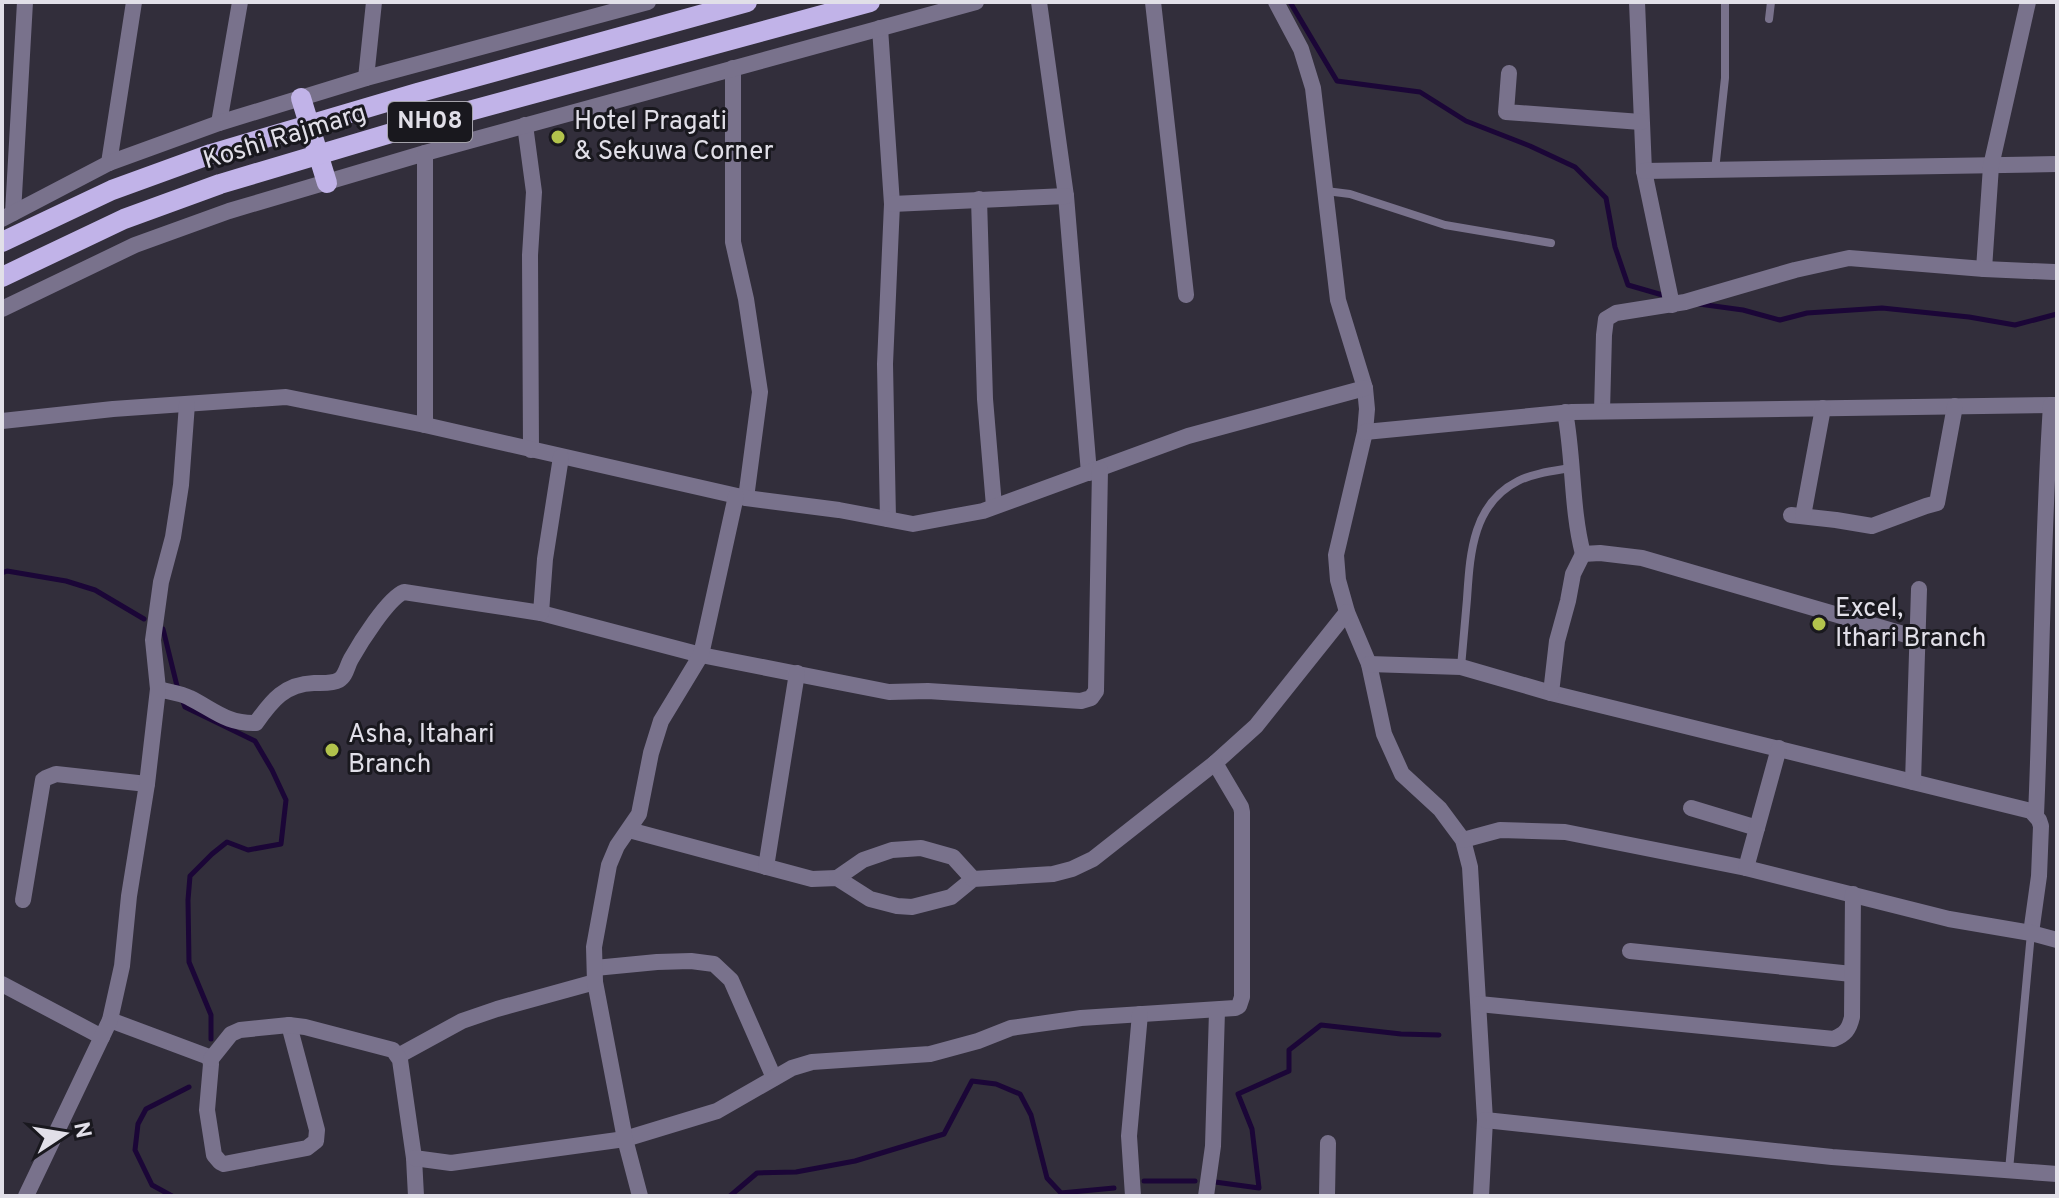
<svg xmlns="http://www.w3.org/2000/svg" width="2059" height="1198" viewBox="0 0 2059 1198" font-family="Overpass,sans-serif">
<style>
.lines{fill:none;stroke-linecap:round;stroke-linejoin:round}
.stream{stroke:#1b0637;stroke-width:5}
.service{stroke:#79728c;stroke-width:8}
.minor{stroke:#79728c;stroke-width:16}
.primary{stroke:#c1b3e8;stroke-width:20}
.poi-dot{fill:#b2c34c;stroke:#19181e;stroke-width:3}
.labels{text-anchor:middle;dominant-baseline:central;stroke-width:6;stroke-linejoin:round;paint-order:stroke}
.shield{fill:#19181e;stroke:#a5a3ab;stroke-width:2}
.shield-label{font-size:24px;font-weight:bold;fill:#e1dfe8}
.poi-label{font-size:26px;fill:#e1dfe8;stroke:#19181e;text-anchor:start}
.street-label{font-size:26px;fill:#e1dfe8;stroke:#19181e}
</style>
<rect width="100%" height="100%" fill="#322e3b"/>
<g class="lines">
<g class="stream">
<path d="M1290 2 1337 81 1420 92 1466 121 1530 146 1575 167 1606 198 1615 247 1628 285 1666 296"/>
<path d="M1699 304 1743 310 1780 320 1807 313 1882 308 1969 317 2015 325 2057 314"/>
<path d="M2 573 7 571 66 581 95 590 144 619"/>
<path d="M163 629 178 690"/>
<path d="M182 699 185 707 255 741 272 770 286 800 281 844 248 850 227 842 212 854 190 876 188 900 189 962 211 1015V1039"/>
<path d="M1144 1181H1195"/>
<path d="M1215 1182 1259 1188 1252 1129 1238 1094 1289 1071V1050L1321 1025 1401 1034 1439 1035"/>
<path d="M172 1196 152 1185 135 1150 138 1124 146 1109 189 1087"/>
<path d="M730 1196 757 1173 796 1172 855 1161 944 1134 972 1081 996 1084 1020 1094 1031 1115 1047 1178 1061 1193 1114 1188"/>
</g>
<g class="service">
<path d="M1769 19 1771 2"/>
<path d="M1715 170 1725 78V2"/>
<path d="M1326 191 1350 194 1445 225 1551 243"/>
<path d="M1461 667C1463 644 1465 622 1467 599 1470 555 1472 504 1518 481 1534 473 1553 471 1571 468"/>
<path d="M2009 1170 2031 933"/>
</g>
<g class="minor">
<path d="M1039 2 1066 196 1089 473"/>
<path d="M1153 2 1186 295"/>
<path d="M1276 2 1301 49 1313 88 1338 300 1365 388 1367 409 1365 432 1336 555 1338 580 1347 612 1369 664 1384 734 1402 774 1440 809 1463 840 1470 867 1485 1120 1481 1196"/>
<path d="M1637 2 1644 171 1672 305"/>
<path d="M880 28 892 204 885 364 888 519"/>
<path d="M733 68V242L746 299 760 392 746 498"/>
<path d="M1509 73 1506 112 1641 122"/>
<path d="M366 78 374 2"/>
<path d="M219 123 240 2"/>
<path d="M525 125 534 192 530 255 531 450"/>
<path d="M109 163 134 2"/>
<path d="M1644 171 2057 164"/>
<path d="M979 199 985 399 994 506"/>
<path d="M892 204 1066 196"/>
<path d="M13 213 25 2"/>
<path d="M2 219 109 163 219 123 366 78 648 2"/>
<path d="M1984 269 1991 166 2028 2"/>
<path d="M2 309 135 245 229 211 425 153 976 2"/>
<path d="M1602 411 1604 335 1606 319 1616 313 1685 302 1795 270 1849 258 1984 269 2054 272"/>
<path d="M1565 412C1574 459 1571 508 1583 554"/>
<path d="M2 421 113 409 286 397 425 425 746 498 839 510 913 524 983 511 1188 436 1365 388"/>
<path d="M425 425V153"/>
<path d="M1365 432 1572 412 2057 405"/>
<path d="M1791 515 1836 520 1872 526 1926 506 1937 503 1955 406"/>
<path d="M1803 516 1823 408"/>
<path d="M541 613 701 655 889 692 928 691 1081 701 1091 698 1096 691 1100 469"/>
<path d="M1369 664 1461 667 1551 693 2031 811 2039 820 2041 826 2039 876 2031 933"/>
<path d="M158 689C169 692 181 693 190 698 214 710 227 724 256 723 272 700 285 684 314 683 322 683 332 684 339 680 346 676 347 666 351 659 360 643 388 598 404 592L541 613 545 559 561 457"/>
<path d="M1551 693 1557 641 1568 601 1573 574 1583 554 1600 553 1642 558 1917 638"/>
<path d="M1913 782 1919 589"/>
<path d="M1691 808 1757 828"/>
<path d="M2036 815C2042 678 2042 541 2051 405"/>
<path d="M629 830 812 879 837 878 870 899 897 906 912 907 951 897 973 879 1053 874 1072 869 1093 859 1215 763 1256 726 1347 612"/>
<path d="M1463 840 1500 830 1565 832 1746 868 1949 919 2031 933 2057 940"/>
<path d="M766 867 797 673"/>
<path d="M1746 868 1779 748"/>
<path d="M837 878 863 860 892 850 921 848 953 857 973 879"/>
<path d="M23 900 43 780 46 778 56 774 147 784"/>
<path d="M1630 951 1852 974"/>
<path d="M595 968 657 962 691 961 714 964 731 980 774 1078"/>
<path d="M2 984 102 1037"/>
<path d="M1479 1004 1834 1039C1845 1034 1849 1030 1852 1017L1853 894"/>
<path d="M110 1020 209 1057 211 1064 207 1110 214 1155 220 1162 224 1164 307 1148 316 1141 317 1130 289 1025"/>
<path d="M398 1056 462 1021 497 1009 595 982"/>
<path d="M211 1059 231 1034 240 1030 289 1025 305 1027 393 1050 400 1060 414 1158 416 1196"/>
<path d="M1485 1120 1832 1157 2057 1174"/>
<path d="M414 1158 451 1163 625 1139 717 1111 792 1068 812 1062 930 1054 978 1041 1011 1028 1081 1018 1235 1008 1239 1006 1242 997V812L1241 807 1215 763"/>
<path d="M26 1196 110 1020 122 966 129 896 147 784 158 689 153 640 161 582 173 537 181 485 187 404"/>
<path d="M640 1196 625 1139 595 982 594 947 609 865 617 846 639 814 651 753 661 721 701 655 736 496"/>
<path d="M1133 1196 1129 1136 1140 1014"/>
<path d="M1206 1196 1213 1146 1217 1011"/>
<path d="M1327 1196 1328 1143"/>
</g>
<g class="primary">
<path d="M301 98 327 183"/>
<path d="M2 242 112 190 211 154 417 93 747 2"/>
<path d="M2 277 124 219 220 184 425 123 870 2"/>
</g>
</g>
<g class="poi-dot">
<circle cx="558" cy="137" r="8"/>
<circle cx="1819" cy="624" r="8"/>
<circle cx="332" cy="750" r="8"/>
</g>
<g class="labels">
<rect class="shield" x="388" y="102" width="84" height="40" rx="6"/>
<g class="shield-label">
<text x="430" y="122">NH08</text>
</g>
<g class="poi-label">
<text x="574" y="122">Hotel Pragati<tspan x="574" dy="30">&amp; Sekuwa Corner</tspan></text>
<text x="1835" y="609">Excel,<tspan x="1835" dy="30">Ithari Branch</tspan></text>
<text x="348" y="735">Asha, Itahari<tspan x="348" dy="30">Branch</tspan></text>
</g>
<g class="street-label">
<text transform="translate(285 138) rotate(-17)">Koshi Rajmarg</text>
</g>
</g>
<rect width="2059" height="1198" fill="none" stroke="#e1dfe8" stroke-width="8"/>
<g transform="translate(64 1134) rotate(78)" stroke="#19181e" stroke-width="6" paint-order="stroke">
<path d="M0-6L14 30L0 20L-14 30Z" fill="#e1dfe8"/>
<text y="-12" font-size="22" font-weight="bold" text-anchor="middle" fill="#e1dfe8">N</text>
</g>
</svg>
